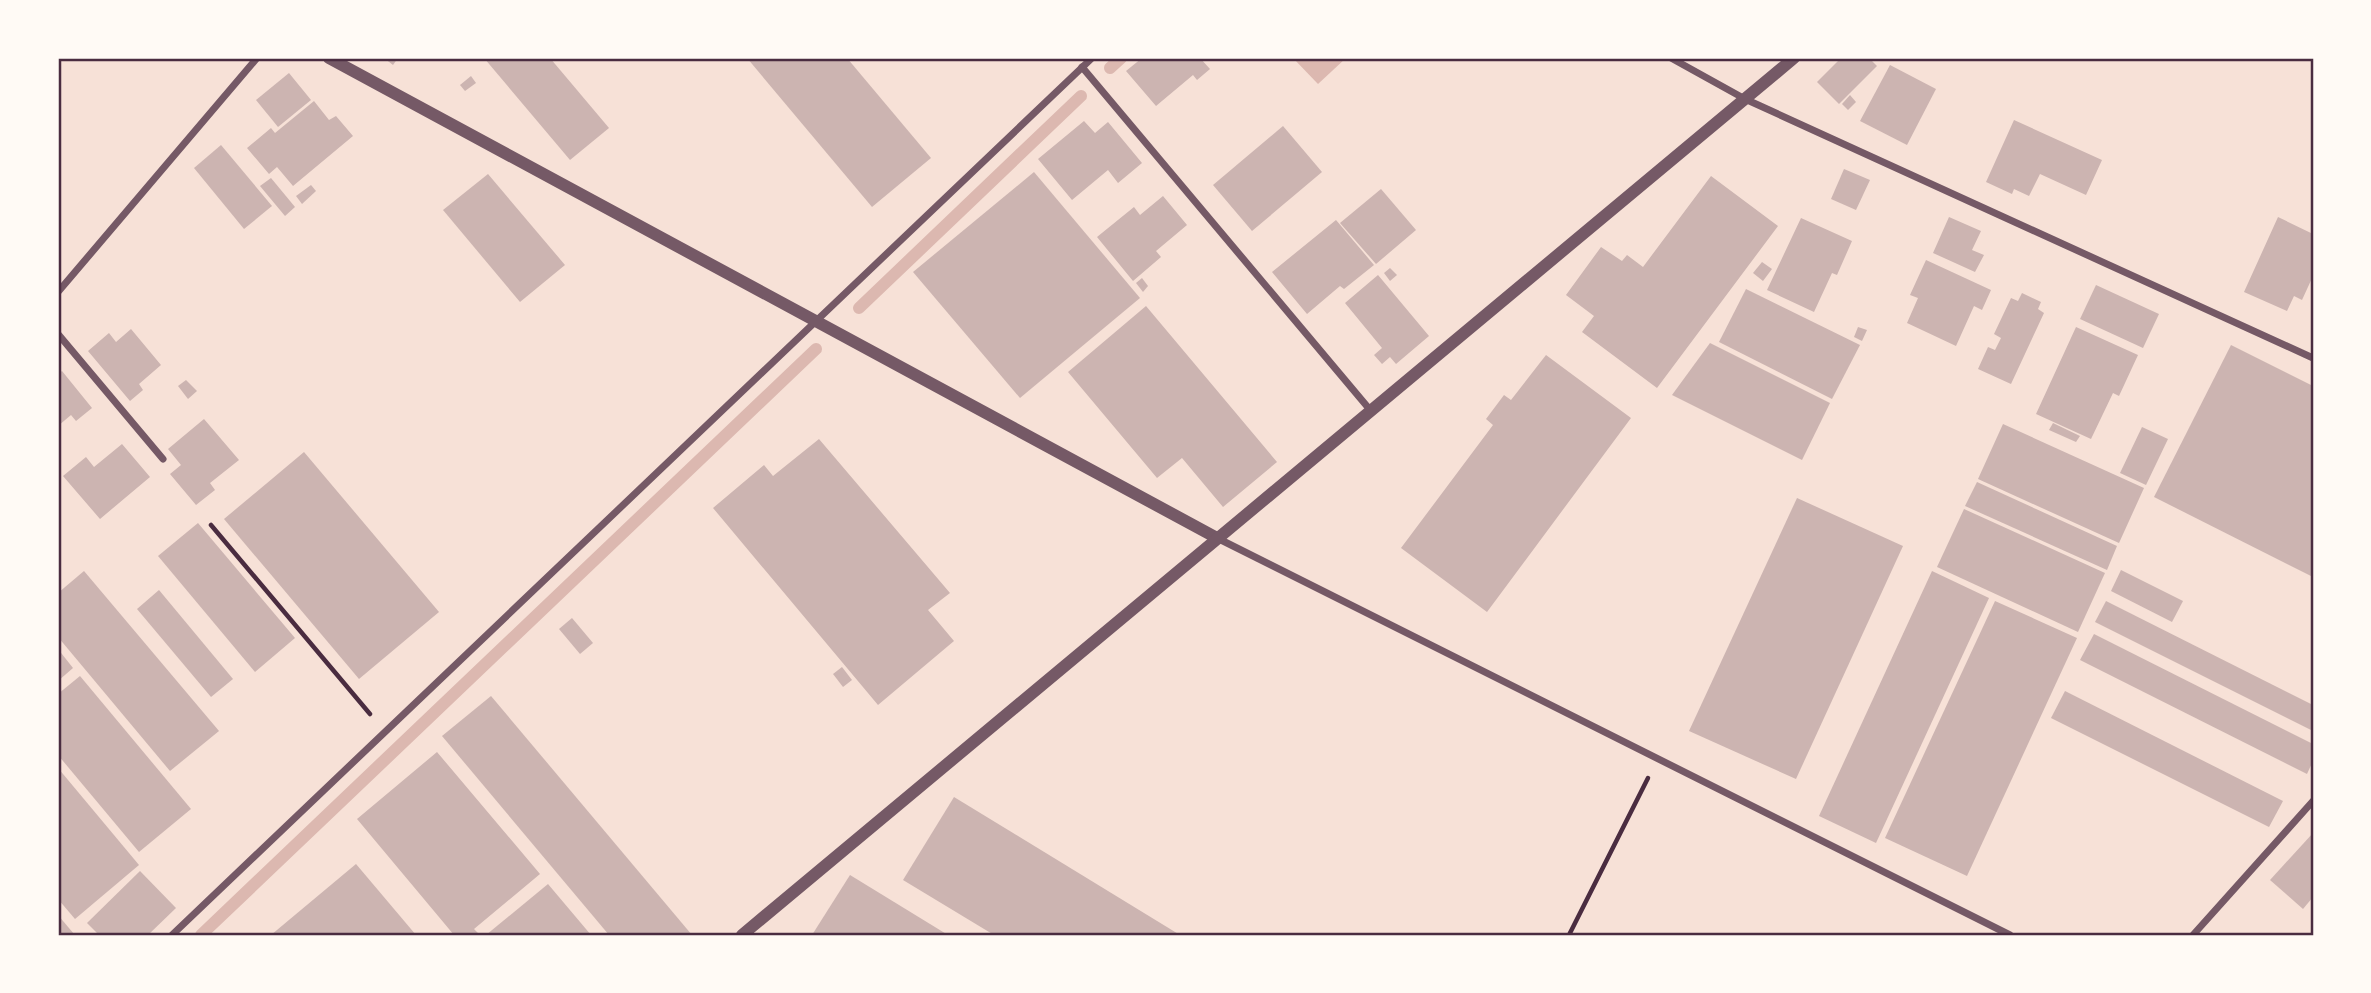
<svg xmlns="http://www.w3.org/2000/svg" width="2371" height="993" viewBox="0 0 2371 993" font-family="Commissioner,sans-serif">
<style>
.water{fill:#dcb8b0}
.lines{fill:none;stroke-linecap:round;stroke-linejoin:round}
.stream{stroke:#dcb8b0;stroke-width:12}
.building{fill:#ccb4b1}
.path{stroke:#4a2c40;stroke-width:4.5}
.minor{stroke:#755966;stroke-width:7}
.tertiary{stroke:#755966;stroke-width:12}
.neatline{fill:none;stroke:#4a2c40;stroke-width:2.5}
</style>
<rect width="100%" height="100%" fill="#f7e1d7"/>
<path class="water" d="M1293 58H1346L1318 84Z"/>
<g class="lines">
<g class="stream">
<path d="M1110 68 1121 58"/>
<path d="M859 308 1081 96"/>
<path d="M201 935 816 349"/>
</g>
</g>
<g class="building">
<path d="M384 58H398L393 65Z"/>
<path d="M484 58H550L609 128 570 160Z"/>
<path d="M747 58H847L931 158 872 207Z"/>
<path d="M1142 58H1200L1210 69 1197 80 1193 75 1156 106 1126 71Z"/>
<path d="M1841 58H1869L1877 66 1839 104 1817 82Z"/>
<path d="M1890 65 1936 89 1907 145 1860 121Z"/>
<path d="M289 73 311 100 278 127 256 100Z"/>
<path d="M471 76 476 83 465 91 460 85Z"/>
<path d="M1850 95 1856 102 1848 110 1842 104Z"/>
<path d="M314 101 329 120 336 116 353 136 293 186 277 167 269 174 247 148 271 128 275 133Z"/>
<path d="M2014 120 2102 160 2086 195 2040 174 2029 196 2014 189 2012 194 1986 182Z"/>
<path d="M1084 121 1095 133 1108 122 1142 163 1118 183 1108 170 1072 200 1038 159Z"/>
<path d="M1283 126 1322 172 1252 231 1213 185Z"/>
<path d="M221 145 272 206 244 229 194 168Z"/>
<path d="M1844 169 1870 180 1856 210 1831 199Z"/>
<path d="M1034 172 1140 298 1020 398 913 272Z"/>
<path d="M488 174 565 265 520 302 443 210Z"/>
<path d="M1711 176 1778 226 1657 388 1582 332 1594 316 1566 295 1601 247 1622 261 1627 255 1643 267Z"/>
<path d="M271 178 295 207 285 216 260 186Z"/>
<path d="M311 185 316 191 302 204 296 196Z"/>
<path d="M1381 189 1416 230 1376 264 1340 223Z"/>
<path d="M1163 196 1187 225 1156 251 1161 257 1133 281 1097 237 1134 207 1140 215Z"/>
<path d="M1949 217 1981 231 1972 250 1984 255 1975 272 1933 253Z"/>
<path d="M2278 217 2313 234V276L2302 300 2294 296 2287 311 2244 292Z"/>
<path d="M1801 218 1852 241 1837 275 1832 273 1814 312 1767 290Z"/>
<path d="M1336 220 1374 265 1344 289 1340 286 1307 314 1272 272Z"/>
<path d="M1926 260 1991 290 1982 310 1974 306 1956 346 1907 323 1918 298 1910 295Z"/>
<path d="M1762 262 1772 269 1763 281 1753 273Z"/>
<path d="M1390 268 1397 275 1390 281 1384 273Z"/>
<path d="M1378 275 1429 336 1396 364 1390 357 1382 364 1374 355 1382 348 1345 303Z"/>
<path d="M1142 278 1148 286 1143 292 1136 283Z"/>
<path d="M2096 285 2159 314 2143 348 2080 319Z"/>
<path d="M1746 289 1860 345 1832 399 1719 342Z"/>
<path d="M2022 293 2041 302 2038 309 2044 313 2011 384 1978 369 1988 347 1995 350 2001 338 1994 334 2011 298 2018 301Z"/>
<path d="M1146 306 1277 462 1223 507 1182 458 1157 478 1068 372Z"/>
<path d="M1858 327 1867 330 1862 341 1854 337Z"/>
<path d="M2076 327 2138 355 2119 396 2113 393 2091 439 2036 414Z"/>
<path d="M131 329 161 365 139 384 143 390 130 401 88 351 109 333 116 342Z"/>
<path d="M1710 343 1830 403 1802 460 1672 395Z"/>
<path d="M2231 345 2313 386V577L2154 497Z"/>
<path d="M1546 355 1631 418 1487 612 1401 548 1493 425 1486 419 1504 395 1511 400Z"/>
<path d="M62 371 92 408 76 421 71 415 58 426V374Z"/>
<path d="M186 380 197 391 188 399 178 386Z"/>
<path d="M204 419 239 460 210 483 215 490 196 505 170 474 181 465 168 449Z"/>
<path d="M2053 423 2080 436 2076 442 2049 430Z"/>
<path d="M2003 424 2144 488 2119 543 1978 479Z"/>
<path d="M2142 427 2168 439 2146 485 2120 473Z"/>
<path d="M819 439 950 593 928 610 954 641 878 705 713 508 764 465 773 476Z"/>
<path d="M122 444 150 477 100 519 63 476 86 457 94 467Z"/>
<path d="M304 452 439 612 359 679 224 519Z"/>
<path d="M1977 482 2117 546 2107 570 1965 506Z"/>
<path d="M1797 498 1903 546 1796 779 1689 731Z"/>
<path d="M1964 509 2105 573 2078 632 1937 567Z"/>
<path d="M198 523 295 638 255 672 158 556Z"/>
<path d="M2121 570 2183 601 2172 622 2111 591Z"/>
<path d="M84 571 219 731 170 771 58 637V593Z"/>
<path d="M1932 571 1989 598 1876 843 1819 816Z"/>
<path d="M159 590 233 679 211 697 137 609Z"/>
<path d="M1995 601 2077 638 1967 876 1885 838Z"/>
<path d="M2106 601 2313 705V731L2095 622Z"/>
<path d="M572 618 593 643 580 654 559 629Z"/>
<path d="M2094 634 2313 744V761L2307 774 2080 660Z"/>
<path d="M58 649 73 668 58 681Z"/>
<path d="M842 667 852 680 843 687 833 674Z"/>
<path d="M80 676 191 809 139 852 58 755V694Z"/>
<path d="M2065 691 2283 801 2269 827 2051 718Z"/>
<path d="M491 696 692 935H609L442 736Z"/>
<path d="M437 752 540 874 474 929 480 935H454L357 819Z"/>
<path d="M58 768 139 865 75 919 58 899Z"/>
<path d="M954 797 1180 935H994L903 880Z"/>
<path d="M2313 833V897L2303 909 2270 880Z"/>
<path d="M356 864 416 935H271Z"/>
<path d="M140 871 176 908 148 935H99L87 923Z"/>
<path d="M850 875 948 935H812Z"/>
<path d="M548 884 591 935H486Z"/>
<path d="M58 915 74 934 72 935H58Z"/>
</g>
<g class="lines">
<g class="path">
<path d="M211 525 370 714"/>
<path d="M1569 935 1648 778"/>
</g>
<g class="minor">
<path d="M1671 58 1745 99 2313 358"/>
<path d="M1082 67 1371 411"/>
<path d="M58 292 257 58"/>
<path d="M58 334 163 459"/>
<path d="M1217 538 2010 935"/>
<path d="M172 935 1092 58"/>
<path d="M2193 935 2313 801"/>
</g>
<g class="tertiary">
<path d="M329 58 1217 538"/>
<path d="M742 935 1794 58"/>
</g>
</g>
<rect width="2371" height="993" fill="none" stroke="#fffaf5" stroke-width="119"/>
<rect x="60" y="60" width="2252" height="874" class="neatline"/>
</svg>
